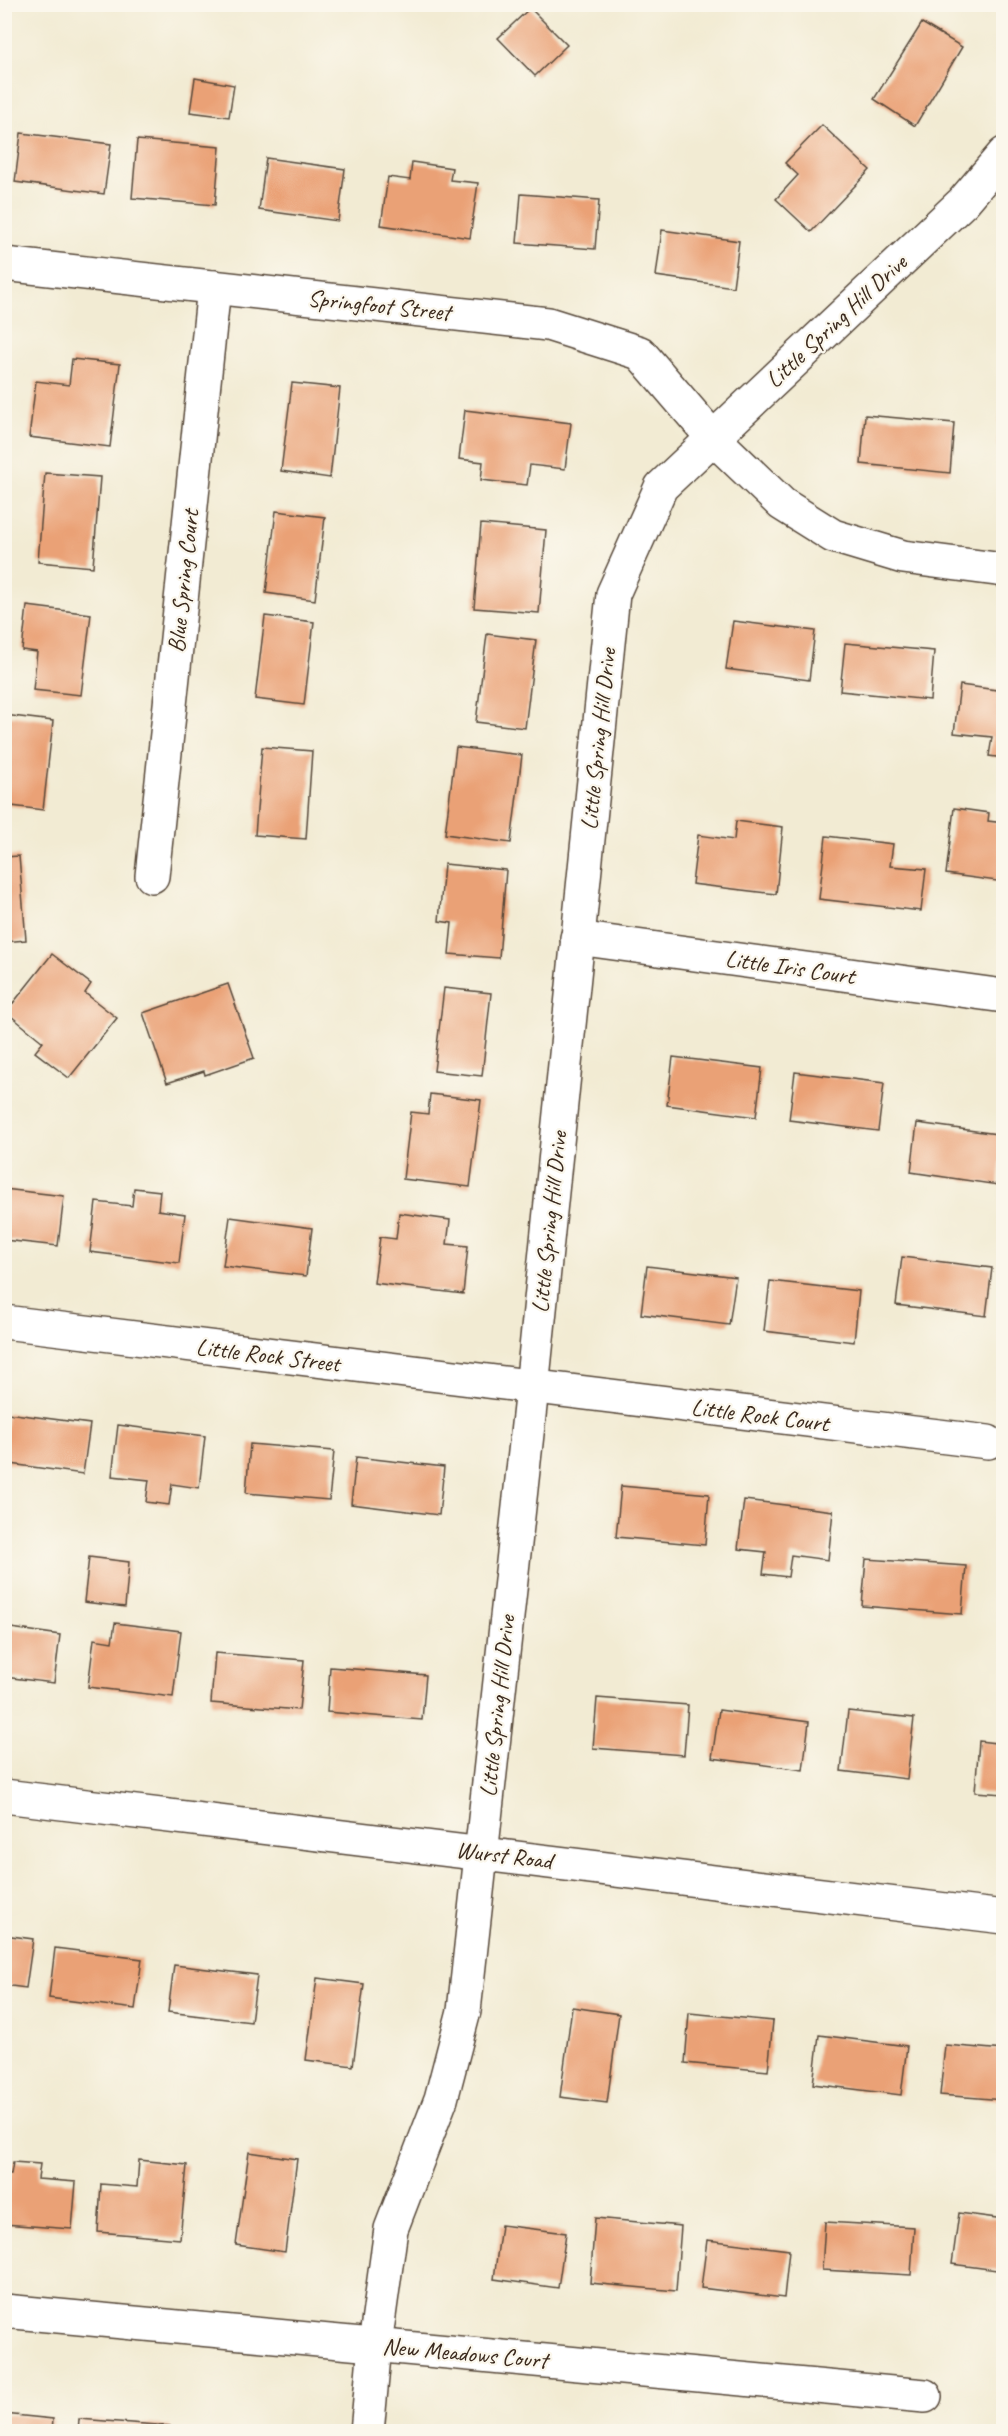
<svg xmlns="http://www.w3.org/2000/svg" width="1008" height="2436" viewBox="0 0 1008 2436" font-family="Caveat,sans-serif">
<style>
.building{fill:#eaa176}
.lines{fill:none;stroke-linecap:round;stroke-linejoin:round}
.minor-casing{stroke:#564739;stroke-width:36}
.tertiary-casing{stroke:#564739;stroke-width:36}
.minor{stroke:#fff;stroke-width:33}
.tertiary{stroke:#fff;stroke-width:33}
.labels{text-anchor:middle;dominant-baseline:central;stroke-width:4.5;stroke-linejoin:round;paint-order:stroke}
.street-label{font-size:24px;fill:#3b2a1e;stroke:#fbf7ec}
</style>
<rect width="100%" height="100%" fill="#fbf7ec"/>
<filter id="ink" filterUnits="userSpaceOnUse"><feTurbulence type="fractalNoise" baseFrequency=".0167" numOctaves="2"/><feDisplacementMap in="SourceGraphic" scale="12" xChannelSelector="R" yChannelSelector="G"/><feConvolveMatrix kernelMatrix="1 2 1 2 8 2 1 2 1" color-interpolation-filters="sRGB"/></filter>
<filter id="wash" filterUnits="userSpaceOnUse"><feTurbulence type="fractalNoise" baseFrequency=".008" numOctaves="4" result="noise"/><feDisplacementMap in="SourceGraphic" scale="24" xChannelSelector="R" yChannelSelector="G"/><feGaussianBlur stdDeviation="1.35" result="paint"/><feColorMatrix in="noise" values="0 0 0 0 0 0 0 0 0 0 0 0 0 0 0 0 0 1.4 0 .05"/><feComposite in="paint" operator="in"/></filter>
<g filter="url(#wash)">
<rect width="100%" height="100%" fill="#f2ebd3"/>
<g id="blocks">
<g class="building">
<path d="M530 8 567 45 535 76 498 38Z"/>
<path d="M922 23 962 47 915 126 874 99Z"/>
<path d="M195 78 234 85 229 117 190 112Z"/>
<path d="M822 125 870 170 811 232 776 199 798 175 785 163Z"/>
<path d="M21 133 111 144 104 194 15 182Z"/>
<path d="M137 140 220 147 215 205 132 198Z"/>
<path d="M266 158 345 169 338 221 259 210Z"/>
<path d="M412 162 452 168 450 180 478 183 470 238 381 225 388 177 410 180Z"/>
<path d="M521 194 599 200 595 249 517 243Z"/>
<path d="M662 230 739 241 733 287 656 276Z"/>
<path d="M72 359 120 364 110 447 29 437 36 381 69 385Z"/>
<path d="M292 383 340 388 330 478 281 471Z"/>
<path d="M1002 398H1004V447L997 446Z"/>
<path d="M465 410 571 423 565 469 530 465 527 485 481 480 483 462 459 459Z"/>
<path d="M865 415 954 423 950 473 861 464Z"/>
<path d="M45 473 100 477 93 567 38 562Z"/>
<path d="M276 511 325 517 315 600 266 593Z"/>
<path d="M481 524 546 530 539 613 474 608Z"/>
<path d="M27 606 91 614 81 695 33 690 37 652 22 650Z"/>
<path d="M265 616 314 622 304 705 255 699Z"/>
<path d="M733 621 815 631 809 680 726 669Z"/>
<path d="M487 634 536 640 525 728 476 722Z"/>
<path d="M845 643 934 651 930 700 840 691Z"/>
<path d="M960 685 1004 691V758L989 756 992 737 954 733Z"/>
<path d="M4 715 53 721 43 810 4 805Z"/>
<path d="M262 747 312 751 306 839 255 835Z"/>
<path d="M456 747 522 755 511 843 445 834Z"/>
<path d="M954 808 989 813 988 821 1004 823V882L946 874Z"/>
<path d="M736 821 783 827 776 894 692 884 698 835 734 840Z"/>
<path d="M826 836 893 844 890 866 926 869 921 911 819 899Z"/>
<path d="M19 856 26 940 4 942V857Z"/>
<path d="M444 864 506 870 499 958 449 954 452 923 439 921Z"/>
<path d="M52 954 91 984 85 993 117 1018 69 1078 35 1052 43 1042 6 1012Z"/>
<path d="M228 984 254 1058 205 1075 204 1071 167 1083 143 1013Z"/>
<path d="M444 988 491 993 482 1076 434 1071Z"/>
<path d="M673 1057 762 1068 756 1117 667 1105Z"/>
<path d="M795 1072 884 1083 878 1131 789 1120Z"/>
<path d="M430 1094 481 1100 470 1187 403 1179 411 1112 428 1114Z"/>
<path d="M917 1123 1004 1135 998 1185 911 1172Z"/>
<path d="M134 1188 160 1191 158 1210 185 1214 179 1263 90 1252 96 1202 132 1206Z"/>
<path d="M4 1189 64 1196 58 1246 4 1240Z"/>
<path d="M399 1213 450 1220 447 1244 468 1246 463 1294 374 1283 380 1237 396 1239Z"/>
<path d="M230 1217 312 1228 306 1276 223 1266Z"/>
<path d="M902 1257 992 1268 986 1316 896 1305Z"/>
<path d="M647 1266 736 1277 729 1325 641 1314Z"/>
<path d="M770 1281 859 1291 854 1342 764 1331Z"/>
<path d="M7 1413 90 1424 83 1474 4 1463Z"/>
<path d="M118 1425 205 1436 199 1488 172 1484 169 1505 146 1502 149 1480 112 1476Z"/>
<path d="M250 1444 334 1451 329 1500 246 1493Z"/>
<path d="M356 1457 444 1467 439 1515 351 1504Z"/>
<path d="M621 1486 709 1494 705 1545 616 1537Z"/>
<path d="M744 1500 833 1511 828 1560 791 1555 788 1577 763 1574 766 1552 738 1549Z"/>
<path d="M89 1557 129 1562 125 1607 84 1602Z"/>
<path d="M866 1559 966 1566 962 1614 862 1606Z"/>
<path d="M115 1623 181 1631 173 1697 88 1687 94 1639 112 1642Z"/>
<path d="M4 1627 60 1635 54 1683 4 1677Z"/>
<path d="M215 1653 304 1660 299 1710 211 1703Z"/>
<path d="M330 1667 426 1675 422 1720 327 1712Z"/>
<path d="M597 1698 688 1705 684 1755 593 1748Z"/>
<path d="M719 1710 809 1722 803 1770 712 1758Z"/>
<path d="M848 1711 914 1718 907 1779 841 1771Z"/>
<path d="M979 1741 1004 1744V1794L975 1792Z"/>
<path d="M4 1935 33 1939 26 1988 4 1985Z"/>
<path d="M55 1948 142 1959 135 2009 49 1998Z"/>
<path d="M174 1965 257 1975 251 2022 168 2012Z"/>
<path d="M317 1978 364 1984 353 2066 306 2060Z"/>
<path d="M572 2007 619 2014 607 2103 560 2097Z"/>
<path d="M689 2013 773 2021 768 2071 685 2063Z"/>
<path d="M819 2035 907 2046 901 2095 813 2084Z"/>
<path d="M945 2045 1004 2050V2100L940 2095Z"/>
<path d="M249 2152 297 2159 285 2252 236 2245Z"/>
<path d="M139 2160 187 2165 180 2239 98 2232 101 2184 137 2187Z"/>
<path d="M13 2162 40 2164 38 2179 76 2182 72 2229 4 2224V2174H11Z"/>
<path d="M959 2213 1004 2219V2271L952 2264Z"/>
<path d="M595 2218 681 2226 676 2291 590 2283Z"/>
<path d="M825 2222 914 2227 911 2275 822 2270Z"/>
<path d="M501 2225 566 2233 558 2288 494 2279Z"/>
<path d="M707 2240 789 2250 784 2298 701 2288Z"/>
<path d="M4 2414 53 2419 52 2432H4Z"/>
<path d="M79 2419 170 2426V2432H78Z"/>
</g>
</g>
</g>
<g filter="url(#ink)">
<use href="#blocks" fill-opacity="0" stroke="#564739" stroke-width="1.5"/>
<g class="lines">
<defs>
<g id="minor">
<path d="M4 264 548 324 640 353 712 437 782 504 833 536 903 557 1004 570"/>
<path d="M152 876 214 287"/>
<path d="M577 938 1004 996"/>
<path d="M4 1322 988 1442"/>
<path d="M4 2311 925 2396"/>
<path d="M367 2432 375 2345 391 2229 441 2099 464 2011 532 1388 613 594 661 487 963 202 1004 154"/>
</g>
<path id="tertiary" d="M4 1796 1004 1917"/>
</defs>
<use href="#minor" class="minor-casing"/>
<use href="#tertiary" class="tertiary-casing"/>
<use href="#minor" class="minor"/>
<use href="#tertiary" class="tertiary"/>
</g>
</g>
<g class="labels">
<g class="street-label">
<text transform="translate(379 305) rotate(6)">Springfoot Street</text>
<text transform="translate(836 321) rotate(-43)">Little Spring Hill Drive</text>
<text transform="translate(183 581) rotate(-84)">Blue Spring Court</text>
<text transform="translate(598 739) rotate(-84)">Little Spring Hill Drive</text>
<text transform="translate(790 967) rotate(8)">Little Iris Court</text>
<text transform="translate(549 1222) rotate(-84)">Little Spring Hill Drive</text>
<text transform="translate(268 1355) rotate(7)">Little Rock Street</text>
<text transform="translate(760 1415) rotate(7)">Little Rock Court</text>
<text transform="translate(497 1706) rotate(-84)">Little Spring Hill Drive</text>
<text transform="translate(504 1855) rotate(7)">Wurst Road</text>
<text transform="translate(465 2353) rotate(5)">New Meadows Court</text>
</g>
</g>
<rect width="1008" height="2436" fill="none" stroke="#fbf7ec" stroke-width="24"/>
</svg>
